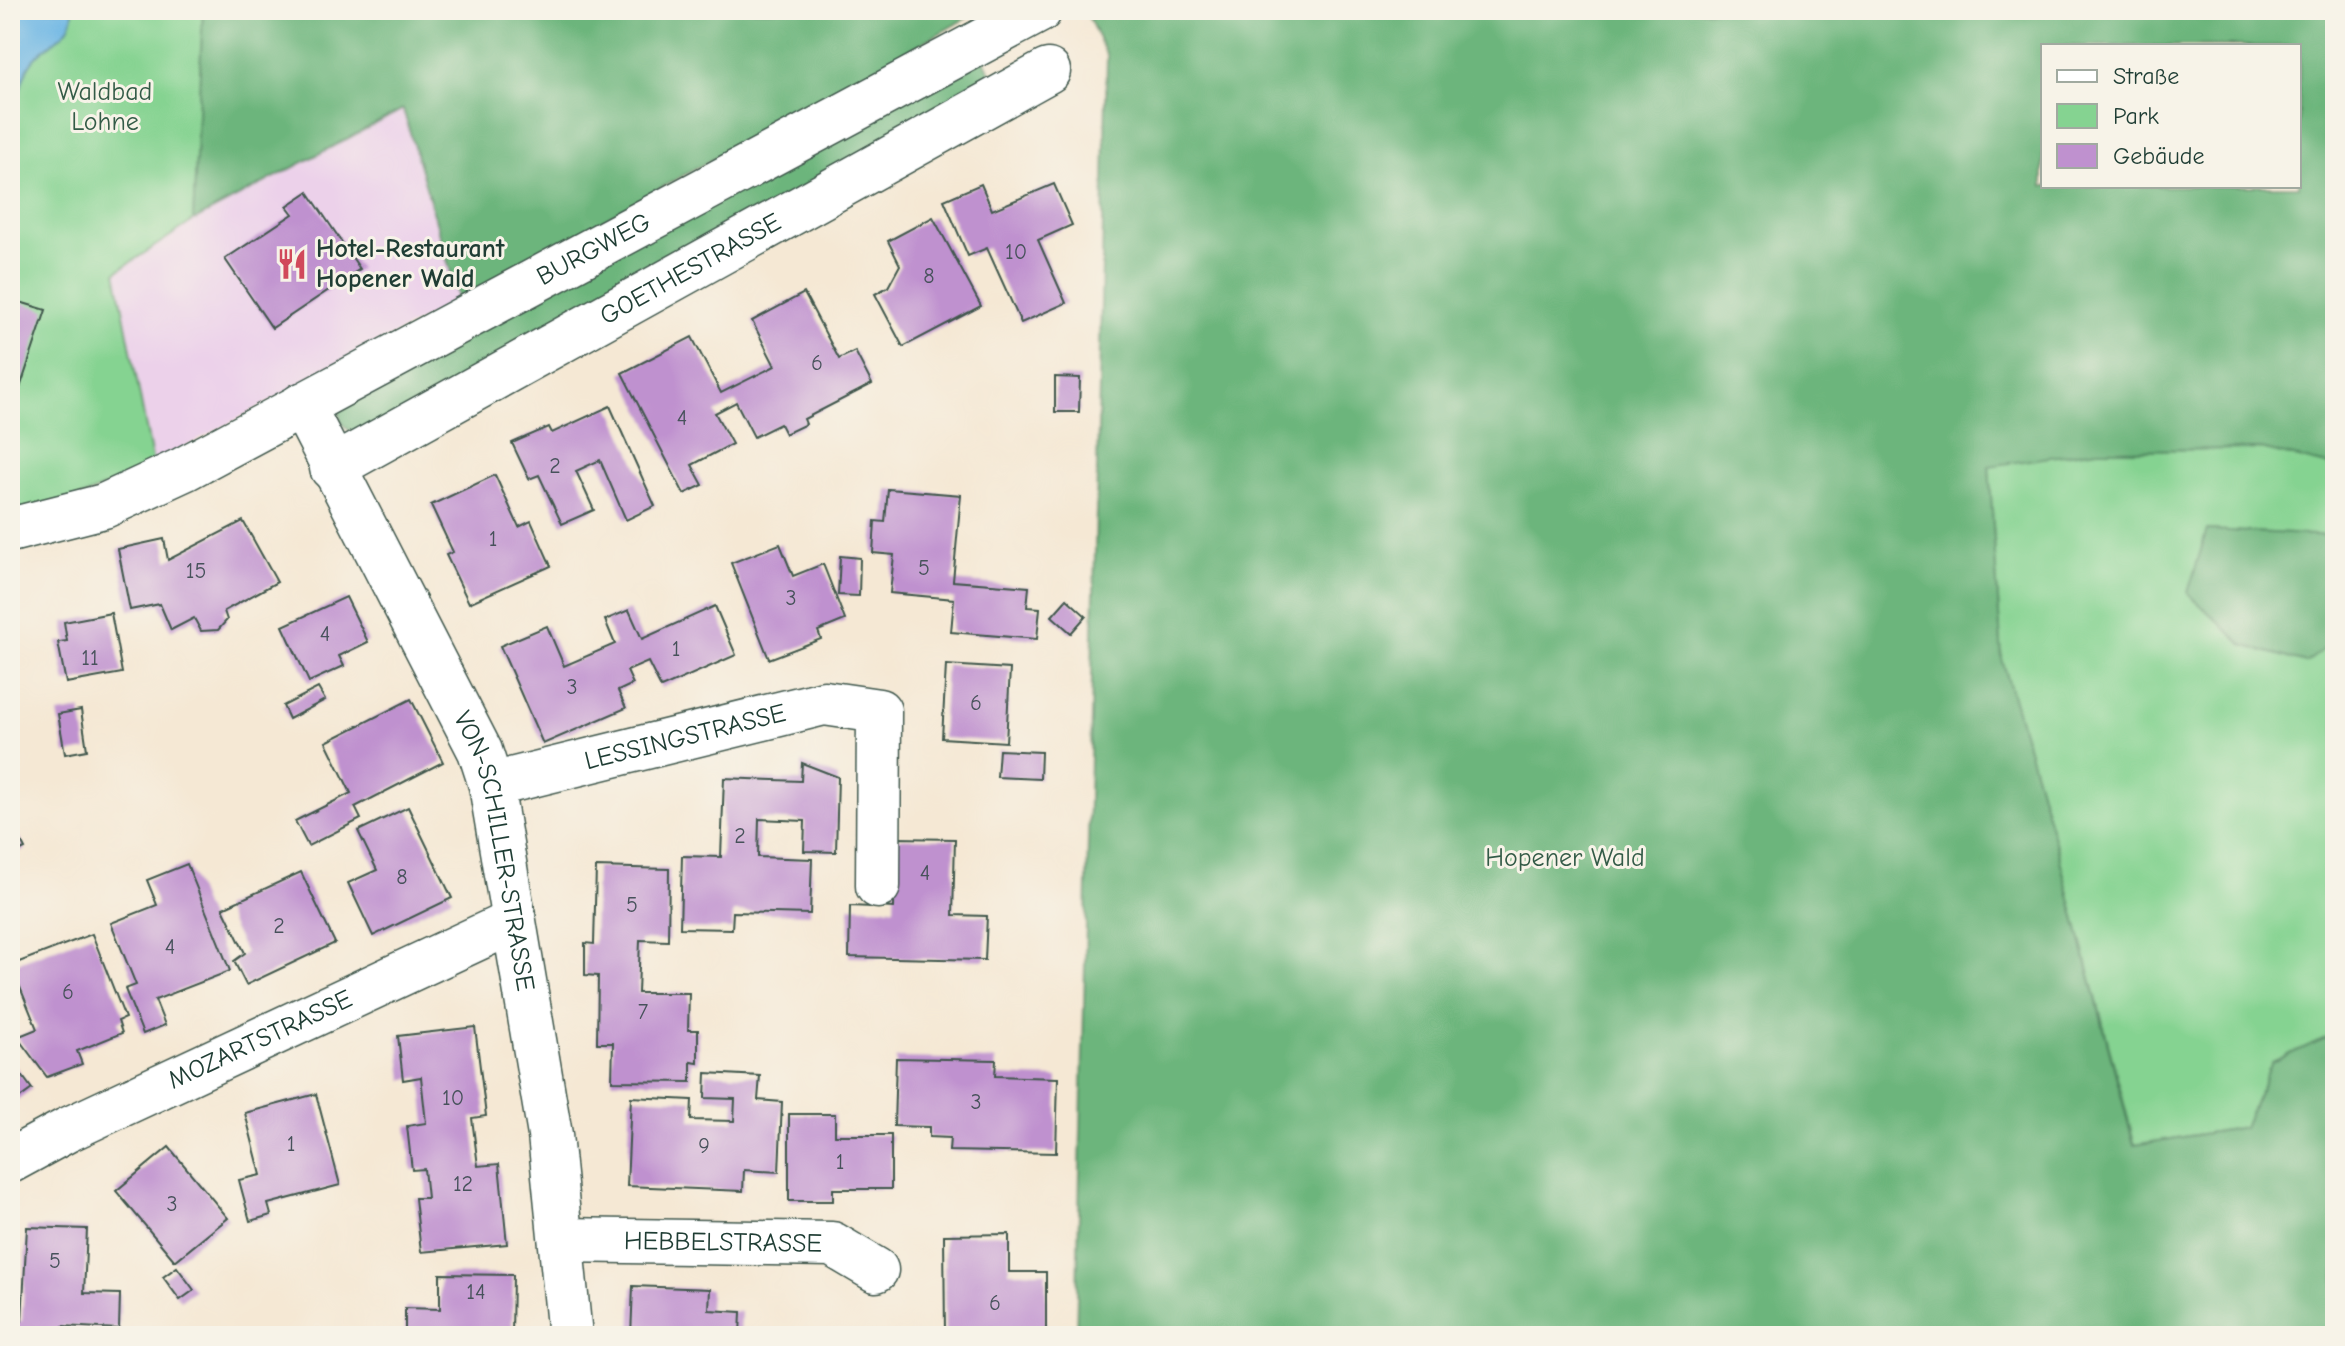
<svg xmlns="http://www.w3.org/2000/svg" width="2345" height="1346" viewBox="0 0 2345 1346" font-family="'Comic Neue',sans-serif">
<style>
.built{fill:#ecd1ea}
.green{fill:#85d391;stroke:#528862;stroke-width:2}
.forest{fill:#6cb57b;stroke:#467958;stroke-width:2;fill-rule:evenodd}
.water{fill:#6cb6e4;stroke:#467a8c;stroke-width:2}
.building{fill:#bf91cf}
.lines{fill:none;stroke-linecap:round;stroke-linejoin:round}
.minor-casing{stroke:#3f574c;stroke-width:47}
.minor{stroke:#fff;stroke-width:44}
.labels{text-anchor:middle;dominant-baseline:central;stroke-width:6;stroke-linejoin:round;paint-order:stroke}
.number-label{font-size:22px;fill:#47525b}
.park-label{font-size:26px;fill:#335b47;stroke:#f7f3e8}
.poi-label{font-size:26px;font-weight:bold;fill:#1f3d34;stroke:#f7f3e8;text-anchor:start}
.street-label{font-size:26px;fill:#1f3d34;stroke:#f7f3e8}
</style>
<rect width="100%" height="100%" fill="#f7f3e8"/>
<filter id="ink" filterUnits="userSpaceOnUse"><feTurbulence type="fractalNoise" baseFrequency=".0125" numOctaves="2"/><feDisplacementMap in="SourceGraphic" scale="16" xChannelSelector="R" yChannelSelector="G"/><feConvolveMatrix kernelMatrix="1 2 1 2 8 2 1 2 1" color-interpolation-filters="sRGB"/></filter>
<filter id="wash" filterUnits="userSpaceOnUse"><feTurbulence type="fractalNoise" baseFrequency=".006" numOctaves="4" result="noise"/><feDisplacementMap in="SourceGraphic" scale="32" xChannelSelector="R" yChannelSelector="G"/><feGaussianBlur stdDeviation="1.8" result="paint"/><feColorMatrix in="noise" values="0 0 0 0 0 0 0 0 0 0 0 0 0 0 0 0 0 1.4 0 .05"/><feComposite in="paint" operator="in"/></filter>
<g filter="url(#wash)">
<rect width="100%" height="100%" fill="#f5e8d4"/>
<path class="built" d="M403 108 459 300 153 464 115 271 193 221Z"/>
<g class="green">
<path d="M10 10H203L193 221 116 272 153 464 76 500 10 517Z"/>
<path d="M2261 449 2335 467V536L2208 530 2188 593 2243 645 2305 663 2335 640V1034L2272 1062 2244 1127 2135 1145 2059 856 2002 659 1989 465 2097 450Z"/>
</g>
<g class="forest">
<path d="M203 10H981L459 300 403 109 193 221Z"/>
<path d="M1085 10H2335V467L2261 449 2097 450 1989 466 2002 659 2059 856 2134 1145 2244 1127 2272 1062 2335 1034V1336H1076L1107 56ZM2043 46H2299V186H2043Z"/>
<path d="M979 51 998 85 359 435C339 428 338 418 339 398Z"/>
<path d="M2207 530 2335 536V640L2306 663 2243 645 2188 593Z"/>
</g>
<path class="water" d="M10 10H73C73 39 46 40 31 63 19 82 17 109 10 131Z"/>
<g id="blocks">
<g class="building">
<path d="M981 184 992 210 1054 184 1072 225 1038 240 1066 303 1021 323 987 248 968 256 944 200Z"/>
<path d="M308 192 360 269 272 328 225 259 293 214 287 206Z"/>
<path d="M933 217 981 306 903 347 875 294 888 287 900 265 888 241Z"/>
<path d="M804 293 839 359 855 351 872 384 804 419 806 424 785 434 780 424 754 437 736 402 715 413 732 444 692 465 703 485 684 494 622 373 692 337 721 393 775 366 752 321Z"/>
<path d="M10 299 46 310 17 397 10 395Z"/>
<path d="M1055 377 1080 378 1079 412H1055Z"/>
<path d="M610 406 655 506 626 520 600 460 576 471 594 510 562 524 539 475 529 479 512 443 549 427 552 433Z"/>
<path d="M495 475 519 527 531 521 551 566 469 603 446 555 453 552 431 505Z"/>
<path d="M888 489 961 495 953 581 1029 587 1027 607 1040 608 1037 639 951 632 954 599 890 593 894 555 873 553 875 521 885 522Z"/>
<path d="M243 521 277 582 224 611 227 620 218 630 201 631 194 618 171 630 160 604 130 610 118 549 164 539 168 560Z"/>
<path d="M780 544 793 576 823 564 845 620 818 631 821 639 769 659 731 563Z"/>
<path d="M840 556 860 558 859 596 838 595Z"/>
<path d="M346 597 368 642 339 656 344 666 309 682 283 626Z"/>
<path d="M1067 599 1086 616 1071 633 1052 616Z"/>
<path d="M715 606 736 655 661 688 648 662 627 671 633 684 618 691 626 708 543 744 500 646 547 626 564 666 615 644 605 620 629 610 642 639Z"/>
<path d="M111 613 122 673 66 683 58 642 67 641 64 622Z"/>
<path d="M946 665 1010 669 1006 742 942 738Z"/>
<path d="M318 688 325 700 289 719 283 706Z"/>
<path d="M411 699 443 762 355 807 361 819 308 846 295 821 351 793 326 742Z"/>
<path d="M81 710 87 750 65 754 58 714Z"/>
<path d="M999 750 1041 752 1040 779 997 777Z"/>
<path d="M802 763 838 777 836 852 804 851 805 821 759 819 758 857 812 859 810 914 733 912 732 929 680 928 682 856 721 857 724 778 801 781Z"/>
<path d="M408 807 452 898 373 936 348 883 377 870 358 831Z"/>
<path d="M10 820 25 849 10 856Z"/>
<path d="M896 838 955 839 953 915 987 916 985 960 849 957 850 906 894 908Z"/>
<path d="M187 864 230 971 155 1000 165 1025 143 1034 125 989 136 985 111 923 157 905 147 880Z"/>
<path d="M596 867 669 869 668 941 640 940 638 993H689L688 1030H698V1063L691 1062V1082L612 1081 613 1043H597L598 976 585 975V943L594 944Z"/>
<path d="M301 872 335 943 246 985 234 961 245 953 223 908Z"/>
<path d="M92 934 125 1018 118 1021 122 1033 77 1051 82 1064 47 1077 17 1037 37 1029 11 965Z"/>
<path d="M475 1027 486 1116 472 1118 478 1166 499 1164 507 1244 421 1252 415 1198H427L424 1169 412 1170 407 1126 426 1123 421 1077 403 1080 398 1036Z"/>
<path d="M896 1058 996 1060 995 1076 1058 1078 1056 1153 949 1151 950 1138 929 1137V1127L894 1126Z"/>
<path d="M10 1059 32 1089 10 1105Z"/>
<path d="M706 1073 760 1076 758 1100 782 1102 779 1172 744 1170 743 1191 627 1186 631 1097 692 1100 691 1120 734 1121 735 1099 705 1098Z"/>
<path d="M316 1094 340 1185 268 1204 271 1215 250 1221 239 1180 261 1175 245 1113Z"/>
<path d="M789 1114H835V1135H891V1189H833V1201H789Z"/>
<path d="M169 1147 228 1218 175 1261 116 1191Z"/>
<path d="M27 1227 87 1229 84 1293 120 1294 119 1329 63 1326V1336H10L11 1320 22 1321Z"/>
<path d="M1009 1234V1272H1046V1334H945L944 1235Z"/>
<path d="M177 1267 194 1290 180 1300 163 1277Z"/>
<path d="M440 1274 513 1275 512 1336H405V1308L440 1309Z"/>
<path d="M633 1286 710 1289 709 1310 741 1312 740 1336H631Z"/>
</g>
</g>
</g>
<g filter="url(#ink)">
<use href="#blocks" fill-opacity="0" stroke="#3f574c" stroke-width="2"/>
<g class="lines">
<defs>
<g id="minor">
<path id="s1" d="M302 405 480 751 491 785 550 1135 570 1336"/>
<path id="s2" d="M332 468 1048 71"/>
<path id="s3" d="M10 530 104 506 184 469 1040 10"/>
<path id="s4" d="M491 785 824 703 879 711 878 886"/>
<path id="s5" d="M10 1161 67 1130 512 922"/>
<path id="s6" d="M561 1240 832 1244 876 1270"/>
</g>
</defs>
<use href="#minor" class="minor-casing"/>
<use href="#minor" class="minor"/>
</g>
</g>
<defs>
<symbol id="restaurant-bare" viewBox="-9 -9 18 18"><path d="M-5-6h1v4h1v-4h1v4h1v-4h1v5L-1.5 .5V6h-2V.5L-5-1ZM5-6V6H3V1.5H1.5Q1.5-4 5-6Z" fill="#d1495b" stroke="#f7f3e8" stroke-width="2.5" paint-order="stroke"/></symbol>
</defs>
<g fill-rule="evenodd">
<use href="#restaurant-bare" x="270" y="242" width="44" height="44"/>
</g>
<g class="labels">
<g class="number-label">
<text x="1016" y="252">10</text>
<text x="929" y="276">8</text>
<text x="817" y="363">6</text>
<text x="682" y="418">4</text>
<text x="555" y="466">2</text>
<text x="493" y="539">1</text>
<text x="924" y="568">5</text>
<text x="196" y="571">15</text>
<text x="791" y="598">3</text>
<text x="325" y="634">4</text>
<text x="676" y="649">1</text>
<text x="90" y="658">11</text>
<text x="572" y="687">3</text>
<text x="976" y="703">6</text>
<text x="740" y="836">2</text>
<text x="925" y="873">4</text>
<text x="402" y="877">8</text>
<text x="632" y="905">5</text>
<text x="279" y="926">2</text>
<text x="170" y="947">4</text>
<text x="68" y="992">6</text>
<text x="643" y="1012">7</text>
<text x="453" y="1098">10</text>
<text x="976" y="1102">3</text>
<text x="291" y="1144">1</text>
<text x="704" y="1146">9</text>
<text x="840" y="1162">1</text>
<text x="463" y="1184">12</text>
<text x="172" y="1204">3</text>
<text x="55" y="1261">5</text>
<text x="476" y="1292">14</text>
<text x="995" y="1303">6</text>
</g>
<g class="park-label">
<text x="105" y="92">Waldbad<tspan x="105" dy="30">Lohne</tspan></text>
<text x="1565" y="858">Hopener Wald</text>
</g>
<g class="poi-label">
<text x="316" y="249">Hotel-Restaurant<tspan x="316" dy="30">Hopener Wald</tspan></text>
</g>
<g class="street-label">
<text stroke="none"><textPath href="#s3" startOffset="650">BURGWEG</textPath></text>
<text stroke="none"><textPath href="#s2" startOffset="410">GOETHESTRASSE</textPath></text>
<text stroke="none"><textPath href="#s4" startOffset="200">LESSINGSTRASSE</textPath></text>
<text stroke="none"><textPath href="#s1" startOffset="490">VON-SCHILLER-STRASSE</textPath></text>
<text stroke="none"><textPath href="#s5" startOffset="278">MOZARTSTRASSE</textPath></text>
<text stroke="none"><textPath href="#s6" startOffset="162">HEBBELSTRASSE</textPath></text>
</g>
</g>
<rect width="2345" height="1346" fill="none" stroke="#f7f3e8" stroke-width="40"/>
<rect x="2041" y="44" width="260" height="144" fill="#f7f3e8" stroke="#a1aaa0" stroke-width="2"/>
<rect x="2057" y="70" width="40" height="12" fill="#ffffff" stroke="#a1aaa0" stroke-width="2"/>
<text x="2113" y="84" font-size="24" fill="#1f3d34">Straße</text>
<rect x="2057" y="104" width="40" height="24" fill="#85d391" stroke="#a1aaa0" stroke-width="2"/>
<text x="2113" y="124" font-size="24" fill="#1f3d34">Park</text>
<rect x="2057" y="144" width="40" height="24" fill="#bf91cf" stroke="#a1aaa0" stroke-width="2"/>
<text x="2113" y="164" font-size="24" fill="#1f3d34">Gebäude</text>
</svg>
